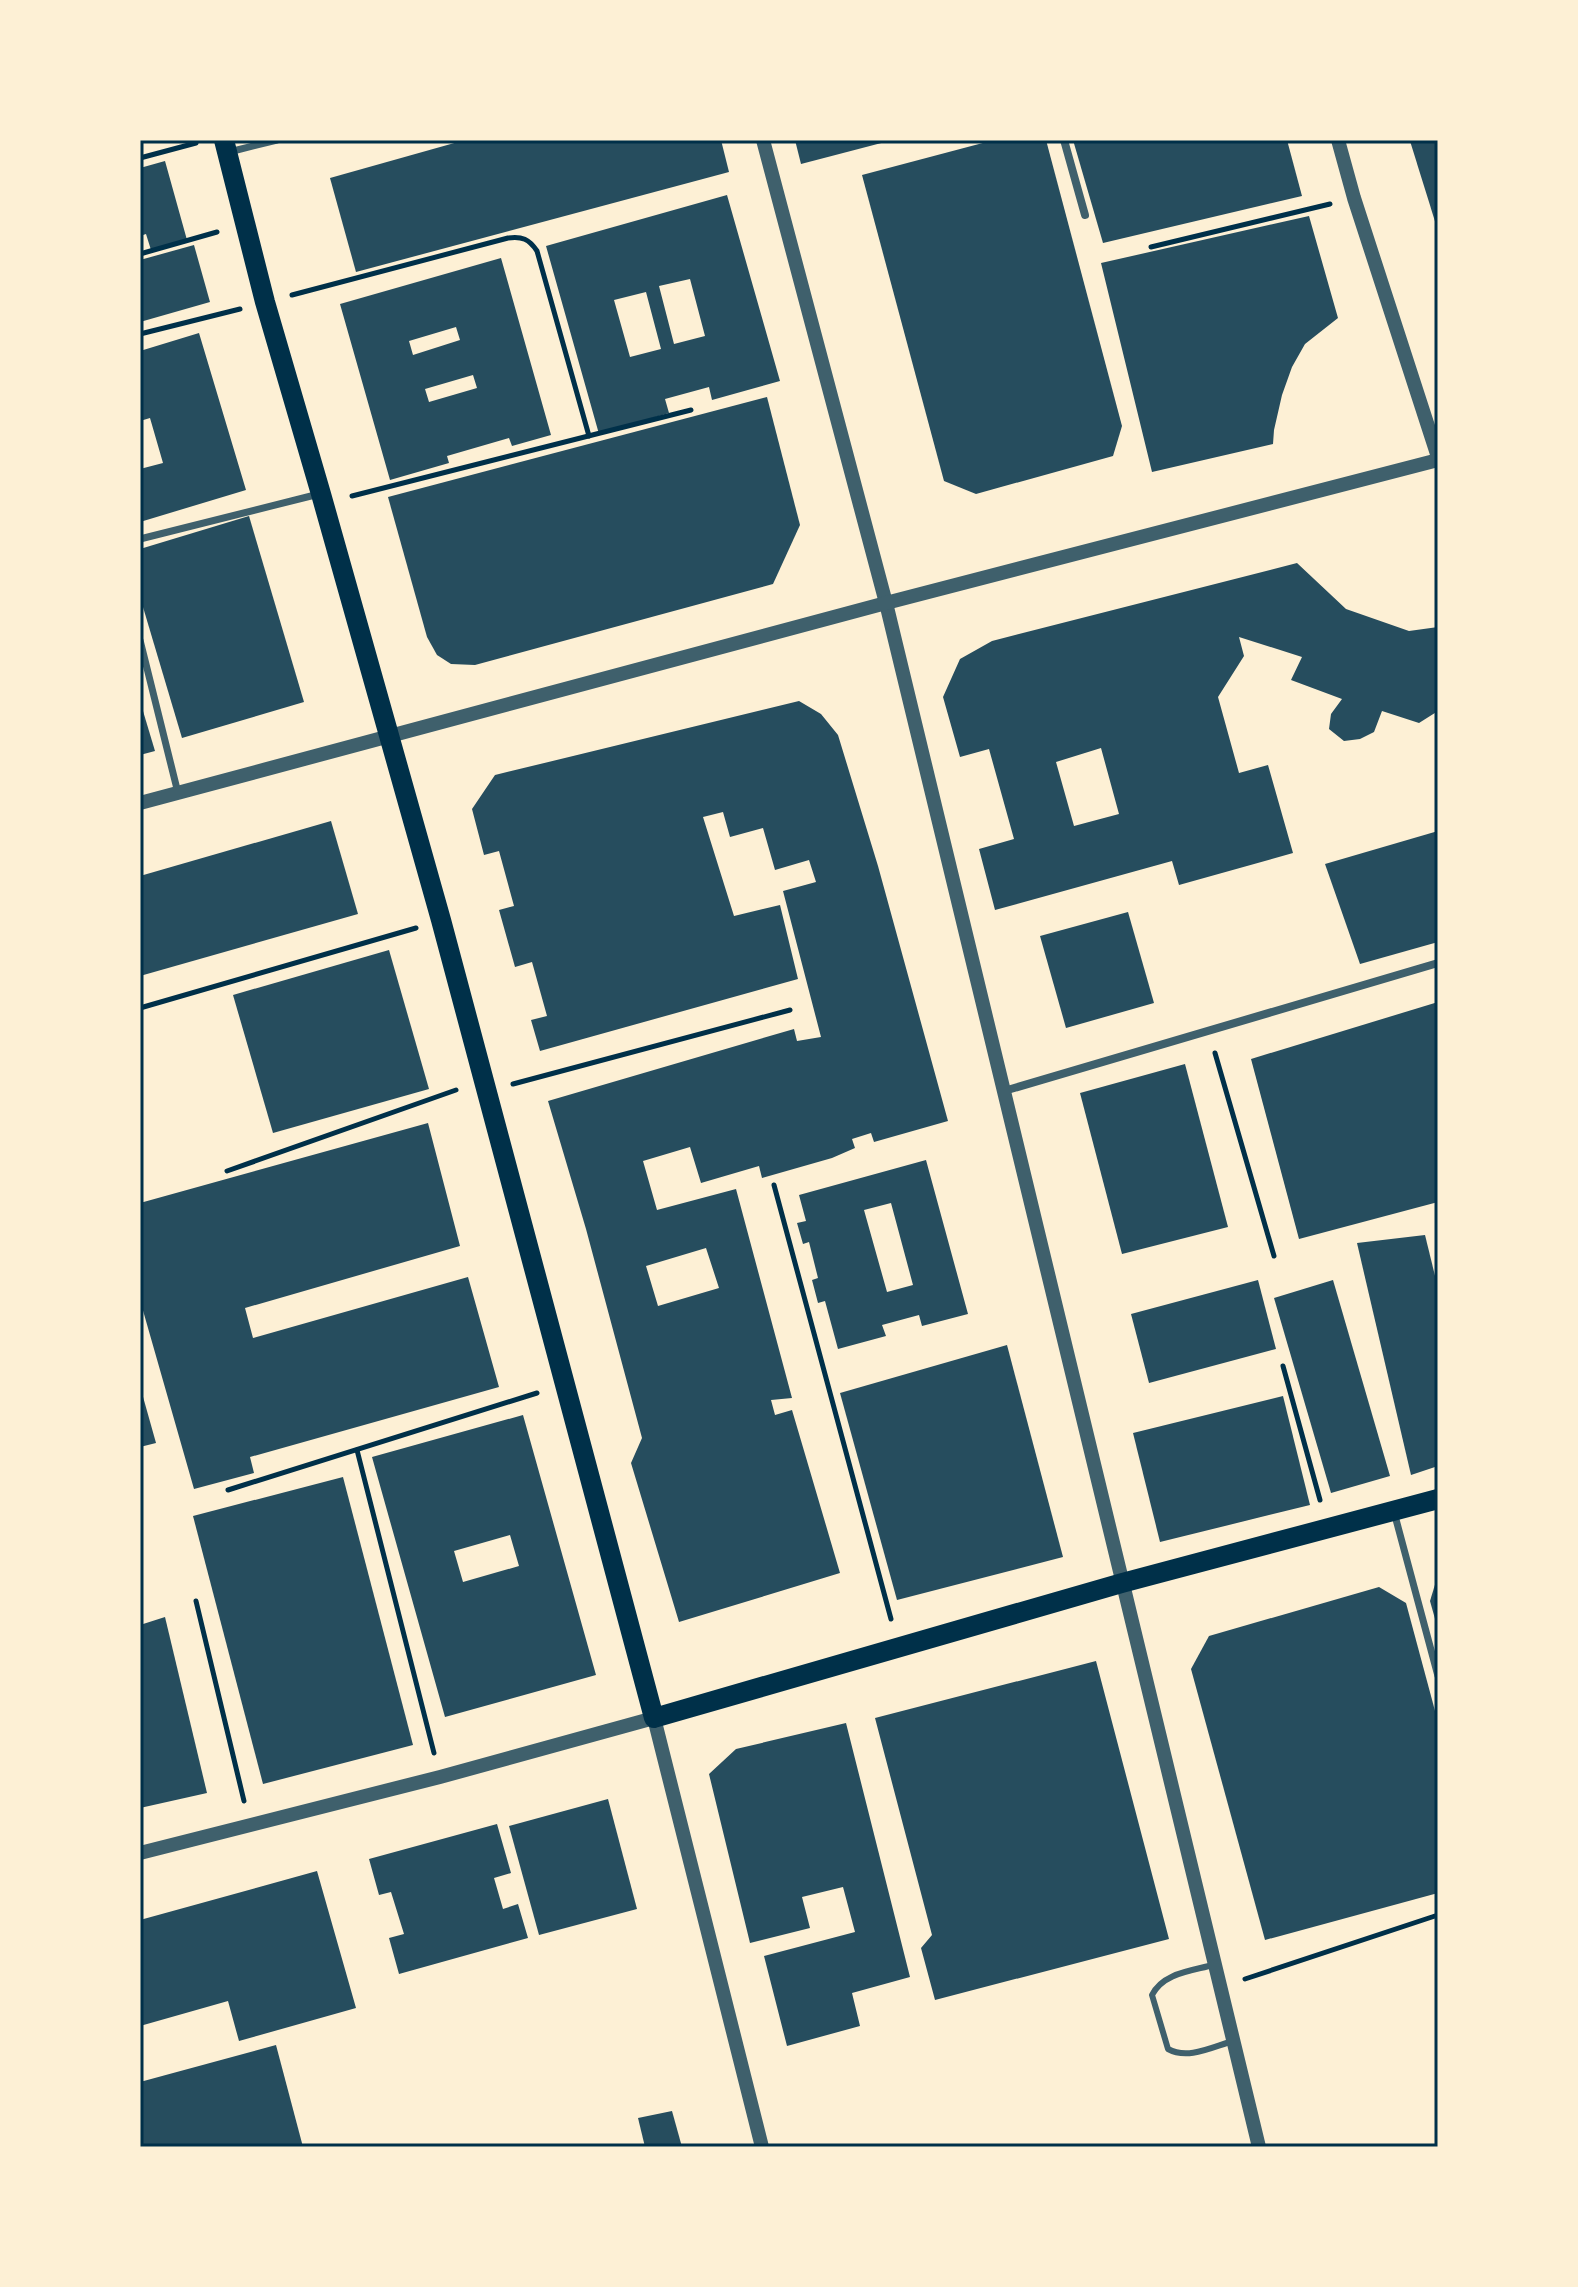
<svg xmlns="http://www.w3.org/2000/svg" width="1578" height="2287" viewBox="0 0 1578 2287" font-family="'Nunito Sans',sans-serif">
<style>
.building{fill:#264d5e;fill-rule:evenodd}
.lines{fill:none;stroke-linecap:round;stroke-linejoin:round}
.path{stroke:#003049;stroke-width:5}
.service{stroke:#3f606c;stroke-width:6}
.pedestrian{stroke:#3f606c;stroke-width:7}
.minor{stroke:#3f606c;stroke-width:8}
.tertiary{stroke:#3f606c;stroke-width:14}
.primary{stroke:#003049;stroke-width:20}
.neatline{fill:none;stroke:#003049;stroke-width:3}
</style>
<rect width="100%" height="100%" fill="#fdf0d5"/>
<g class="building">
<path d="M465 140H721L729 172 356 272 330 178Z"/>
<path d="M795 140H889V141L801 164Z"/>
<path d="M994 140H1046L1122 426 1113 456 976 494 944 481 862 175Z"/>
<path d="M1073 140H1287L1302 196 1103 243Z"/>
<path d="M1416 140H1438V231L1410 141Z"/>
<path d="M165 161 187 240 151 250 146 234 140 236V168Z"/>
<path d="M727 195 780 381 712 400 709 387 665 399 669 413 599 434 546 246ZM690 279 705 336 674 344 659 286ZM646 292 661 349 630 357 614 300Z"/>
<path d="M1309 216 1338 318 1305 344 1292 367 1282 395 1274 430 1273 444 1152 472 1101 263Z"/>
<path d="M194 245 210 302 140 322V260Z"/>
<path d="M501 258 551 435 512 446 509 438 447 456 449 463 390 480 340 304ZM456 327 460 340 413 355 409 341ZM473 375 477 388 429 402 425 389Z"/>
<path d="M199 333 246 490 140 522V469L163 463 150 418 140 421V351Z"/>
<path d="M767 397 800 525 773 584 475 665 451 664 437 655 427 637 388 497Z"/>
<path d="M249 516 304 702 182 738 140 597V549Z"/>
<path d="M1297 563 1346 609 1409 631 1438 627V711L1419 723 1382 711 1374 732 1360 739 1344 741 1329 729 1331 714 1342 699 1291 680 1302 657 1239 637 1244 656 1218 697 1239 773 1268 765 1293 853 1179 885 1172 861 995 910 979 849 1014 839 989 749 960 757 943 697 960 659 992 641ZM1101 748 1119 814 1074 826 1056 762Z"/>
<path d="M140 701 155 751 140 755Z"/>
<path d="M799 701 821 714 838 735 878 866 948 1121 874 1142 871 1133 852 1139 855 1148 832 1158 762 1178 759 1166 701 1183 690 1147 643 1161 657 1210 736 1189 792 1398 771 1400 775 1415 792 1410 840 1573 679 1622 631 1463 642 1438 586 1229 548 1101 794 1029 797 1041 821 1037 783 891 816 882 809 860 775 870 763 828 730 837 723 812 703 817 734 916 780 905 798 979 540 1051 531 1020 547 1016 532 962 515 967 499 910 514 906 499 851 484 855 472 809 495 775ZM706 1248 719 1288 658 1306 646 1266Z"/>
<path d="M331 821 358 914 140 976V876Z"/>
<path d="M1438 831V942L1360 964 1325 864Z"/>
<path d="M1128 912 1154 1003 1066 1028 1040 936Z"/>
<path d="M389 950 429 1089 273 1133 233 995Z"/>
<path d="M1438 1002V1202L1299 1239 1251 1059Z"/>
<path d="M1185 1064 1228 1227 1122 1254 1080 1093Z"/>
<path d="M428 1123 460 1246 245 1308 253 1338 468 1277 499 1387 250 1457 254 1473 194 1489 140 1300V1203Z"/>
<path d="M926 1160 968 1314 922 1326 919 1315 882 1325 886 1336 838 1349 825 1301 818 1303 812 1280 818 1278 809 1242 803 1244 797 1223 806 1221 799 1195ZM891 1203 913 1285 887 1292 864 1210Z"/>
<path d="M1425 1235 1438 1288V1466L1411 1475 1357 1243Z"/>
<path d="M1258 1280 1276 1349 1149 1383 1131 1314Z"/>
<path d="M1333 1280 1390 1476 1331 1493 1274 1298Z"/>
<path d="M1007 1345 1063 1557 897 1600 840 1393Z"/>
<path d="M140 1386 156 1443 140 1447Z"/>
<path d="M1283 1396 1310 1505 1160 1542 1133 1433Z"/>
<path d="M523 1415 596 1675 445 1717 372 1457ZM510 1535 519 1566 463 1582 454 1551Z"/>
<path d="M343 1477 413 1745 263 1784 193 1516Z"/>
<path d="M1437 1578 1438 1626H1437L1430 1601Z"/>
<path d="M1379 1587 1406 1603 1438 1722V1893L1265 1940 1191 1669 1209 1636Z"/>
<path d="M165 1617 207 1793 140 1808V1625Z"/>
<path d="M1096 1661 1169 1939 935 2000 921 1948 932 1935 875 1718Z"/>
<path d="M846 1723 910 1977 852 1993 860 2026 787 2046 764 1956 855 1932 843 1887 802 1897 810 1928 750 1943 709 1774 736 1749Z"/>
<path d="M608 1799 637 1909 539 1935 509 1826Z"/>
<path d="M497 1824 511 1873 494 1878 503 1909 518 1904 528 1938 399 1974 389 1938 404 1934 391 1892 379 1895 369 1859Z"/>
<path d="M317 1871 356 2008 239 2041 228 2001 140 2026V1920Z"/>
<path d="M276 2045 303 2147H143L140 2137V2082Z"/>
<path d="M672 2111 682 2147H645L638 2118Z"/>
</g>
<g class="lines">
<g class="path">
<path d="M140 158 196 143"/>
<path d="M1151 247 1330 204"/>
<path d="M140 254 217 232"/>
<path d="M292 295 508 238C522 236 529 239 537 251L589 436"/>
<path d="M140 334 240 309"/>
<path d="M352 496 691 410"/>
<path d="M140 1008 416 928"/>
<path d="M1215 1053 1274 1256"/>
<path d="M513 1084 790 1010"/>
<path d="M227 1171 456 1090"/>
<path d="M774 1185 891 1619"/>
<path d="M1283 1366 1320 1500"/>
<path d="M357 1450 434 1753"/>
<path d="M228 1490 537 1393"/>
<path d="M196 1601 244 1801"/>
<path d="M1245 1979 1438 1915"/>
</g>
<path class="service" d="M1213 1965C1191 1971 1163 1973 1152 1995L1168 2049C1188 2060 1212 2047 1233 2041"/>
<g class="pedestrian">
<path d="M229 152 277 140"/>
<path d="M140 539 319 494"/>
<path d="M140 640 178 793"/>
<path d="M1394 1512 1438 1676"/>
</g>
<g class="minor">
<path d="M1064 140 1085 215"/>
<path d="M1004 1091 1438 963"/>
</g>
<g class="tertiary">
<path d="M763 140 886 603 1259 2147"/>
<path d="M1338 140 1354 198 1438 457"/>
<path d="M140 803 886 603 1438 460"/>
<path d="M140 1853 440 1777 654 1718 762 2147"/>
</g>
<path class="primary" d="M224 140 265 302 321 494 441 920 654 1718 1122 1583 1438 1499"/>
</g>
<rect width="1578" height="2287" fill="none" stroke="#fdf0d5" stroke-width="284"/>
<rect x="142" y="142" width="1294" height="2003" class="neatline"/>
</svg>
